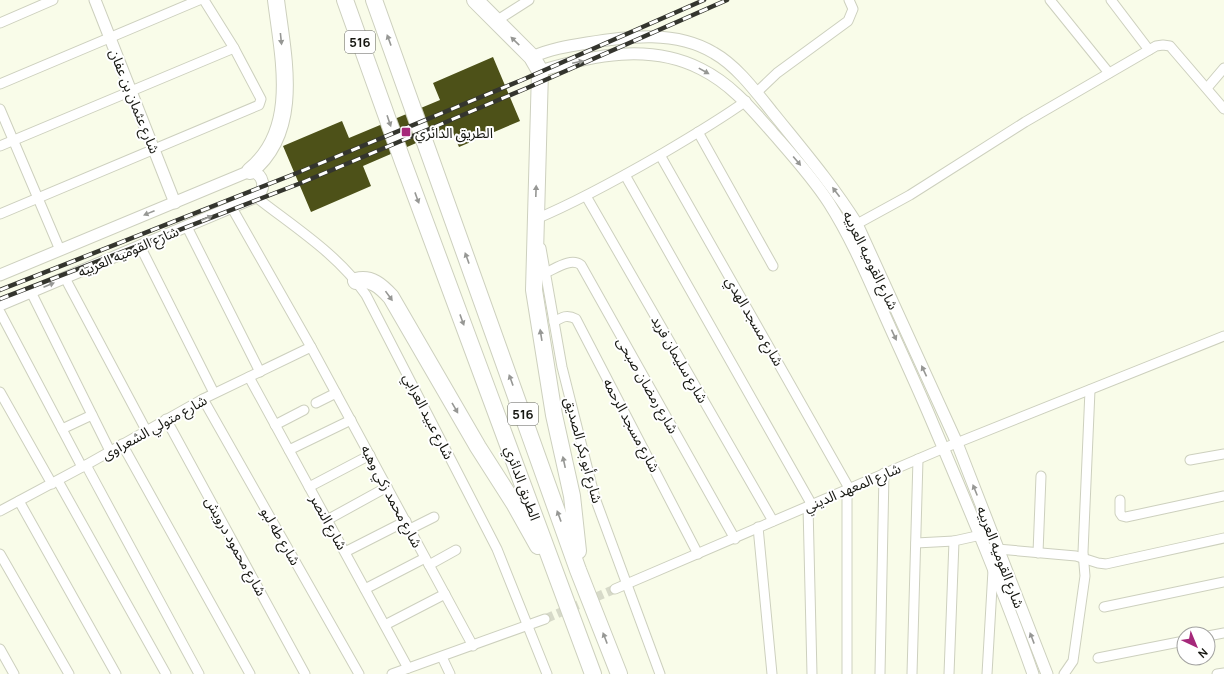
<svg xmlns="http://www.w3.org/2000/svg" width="1224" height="674" viewBox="0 0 1224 674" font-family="Manrope,'Noto Sans Arabic',sans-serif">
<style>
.building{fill:#4d5118}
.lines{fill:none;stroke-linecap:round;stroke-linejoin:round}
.minor-tunnel{stroke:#d7dac9;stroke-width:9;stroke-dasharray:9 4.5;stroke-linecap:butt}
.minor-casing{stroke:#cdd0be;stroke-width:11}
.tertiary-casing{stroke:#cdd0be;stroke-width:13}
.motorway-casing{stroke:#cdd0be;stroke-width:18}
.minor{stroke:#fff;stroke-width:9}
.tertiary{stroke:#fff;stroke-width:11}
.motorway{stroke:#fff;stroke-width:16}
.rail-casing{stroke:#34352e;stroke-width:4.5}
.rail{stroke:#fff;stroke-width:3;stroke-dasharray:9;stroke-linecap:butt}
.oneway{fill:#969794}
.poi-dot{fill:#a5287a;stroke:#fff;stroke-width:1.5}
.labels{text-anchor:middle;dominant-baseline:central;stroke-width:4;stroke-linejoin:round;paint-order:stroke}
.shield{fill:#fff;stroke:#5c5d58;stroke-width:1}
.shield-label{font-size:13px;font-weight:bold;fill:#161711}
.street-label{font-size:14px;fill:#161711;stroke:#fff}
.poi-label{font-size:14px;fill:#161711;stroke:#fff;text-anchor:start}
</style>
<rect width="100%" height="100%" fill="#f9fce9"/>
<path class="building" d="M493 57 520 121 459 147 451 128 363 166 371 186 311 212 283 146 342 121 349 138 440 100 433 83Z"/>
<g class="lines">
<path class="minor-tunnel" d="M545 619 615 589"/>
<defs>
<g id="minor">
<path d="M1050 0 1109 73"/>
<path d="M1111 0 1149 50"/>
<path d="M496 21 529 0"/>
<path d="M0 23 53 0"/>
<path d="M0 84 199 0"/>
<path d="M1207 88 1224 68"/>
<path d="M756 93 777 73 848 21 853 9 849 0"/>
<path d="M0 109 60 250"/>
<path d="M698 132 773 266"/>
<path d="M0 146 234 48"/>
<path d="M660 155 849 488"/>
<path d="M625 175 812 505"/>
<path d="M586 196 773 521"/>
<path d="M256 197C294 227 338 254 366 295L497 549 547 674"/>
<path d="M232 208 311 347 473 646"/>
<path d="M0 214 259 105 261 99 234 48 204 0"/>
<path d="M536 220V219C579 201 620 178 660 155 689 138 718 121 746 101"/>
<path d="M857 224 910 195 1025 122 1156 46 1163 45 1170 46 1224 109"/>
<path d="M187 227 260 372"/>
<path d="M140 246 214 393"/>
<path d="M541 248 562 367 595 498 660 674"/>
<path d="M545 273C555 269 571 257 581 265L735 539"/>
<path d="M65 278 146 430"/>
<path d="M31 292 110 451"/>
<path d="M0 312 82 467"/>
<path d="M554 322C562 317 567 314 576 319L698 554"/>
<path d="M249 377 408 668"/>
<path d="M0 392 52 484"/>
<path d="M203 399 359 674"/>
<path d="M316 403 336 393"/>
<path d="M166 419 305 674"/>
<path d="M275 425 304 410"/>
<path d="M62 429 92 415"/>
<path d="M122 444 250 674"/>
<path d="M289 450 351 420"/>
<path d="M1190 460 1224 454"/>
<path d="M86 465 199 674"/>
<path d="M58 481 166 674"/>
<path d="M309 487 370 455"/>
<path d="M847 489V674"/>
<path d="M1120 500V513L1122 516 1126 517 1224 496"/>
<path d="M19 501 116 674"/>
<path d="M808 506 812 674"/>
<path d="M0 511 86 465 203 399 311 347"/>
<path d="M327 520 387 487"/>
<path d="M758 527 772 674"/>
<path d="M410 529 434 517"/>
<path d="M916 543 954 541"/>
<path d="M986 548 1076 556 1098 563 1106 564 1224 538"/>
<path d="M345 552 406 521"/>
<path d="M1038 553 1041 476"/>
<path d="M0 554 69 674"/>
<path d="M429 565 456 550"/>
<path d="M365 589 425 558"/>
<path d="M615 589 944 448 1224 336"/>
<path d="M1104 607 1224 582"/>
<path d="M385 625 445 594"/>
<path d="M1208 636 1224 633"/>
<path d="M0 649 14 674"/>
<path d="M442 657 450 674"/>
<path d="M1098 658 1184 641"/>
<path d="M392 674 545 619"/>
<path d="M880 674 884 473"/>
<path d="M912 674 918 459"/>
<path d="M949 674 954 541 981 535"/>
<path d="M987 674 993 570"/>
<path d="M1064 674 1073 661 1085 576 1083 552 1090 390"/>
<path d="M1217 674 1224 673"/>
</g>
<g id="tertiary">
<path d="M95 0 175 203"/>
<path d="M532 57C550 49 568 46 587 43 629 36 676 30 714 53 737 66 756 92 773 113 802 149 832 184 857 224L957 443 1047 674"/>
<path d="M540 71C593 55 650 43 701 69 731 84 751 108 772 132 792 155 813 178 829 203 852 239 868 278 885 316 901 352 918 388 933 424 968 506 1003 589 1033 674"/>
<path d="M0 275 250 171C264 174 267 188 256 197L0 305"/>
</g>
<g id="motorway">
<path d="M345 0 403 162 593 674"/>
<path d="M374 0 578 570 619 674"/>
<path d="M475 0 532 57 540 71 534 290 554 415 572 496 578 551"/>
<path d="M250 171C301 130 283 57 276 0"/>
<path d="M356 281C371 277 381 286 391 297L478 447 515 505 538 546"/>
</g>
</defs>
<use href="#minor" class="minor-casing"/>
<use href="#tertiary" class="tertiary-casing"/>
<use href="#motorway" class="motorway-casing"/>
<use href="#minor" class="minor"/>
<use href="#tertiary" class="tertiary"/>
<use href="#motorway" class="motorway"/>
<defs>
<g id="rail">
<path d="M0 290 297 173 522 80 704 0"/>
<path d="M0 299 301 183 527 88 727 0"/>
</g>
</defs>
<use href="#rail" class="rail-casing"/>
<use href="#rail" class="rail"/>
</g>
<defs><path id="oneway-solid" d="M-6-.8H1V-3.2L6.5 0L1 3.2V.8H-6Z"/></defs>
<g class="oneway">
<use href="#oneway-solid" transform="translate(281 39) rotate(84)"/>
<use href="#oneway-solid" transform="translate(389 40) rotate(-110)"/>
<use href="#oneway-solid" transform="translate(515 41) rotate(-136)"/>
<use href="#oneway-solid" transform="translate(578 62) rotate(-12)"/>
<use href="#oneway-solid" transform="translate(704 71) rotate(29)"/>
<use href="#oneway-solid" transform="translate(389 121) rotate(71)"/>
<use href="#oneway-solid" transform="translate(797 161) rotate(50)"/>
<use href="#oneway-solid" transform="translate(536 191) rotate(-88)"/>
<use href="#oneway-solid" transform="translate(836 192) rotate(-127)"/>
<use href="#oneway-solid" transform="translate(417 198) rotate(70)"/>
<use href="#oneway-solid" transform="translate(149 213) rotate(158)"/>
<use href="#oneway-solid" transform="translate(207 218) rotate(-23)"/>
<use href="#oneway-solid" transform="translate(467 258) rotate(-110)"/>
<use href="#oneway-solid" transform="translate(49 285) rotate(-23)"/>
<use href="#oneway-solid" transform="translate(389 296) rotate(54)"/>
<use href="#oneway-solid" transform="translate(462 320) rotate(70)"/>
<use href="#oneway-solid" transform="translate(541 335) rotate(-99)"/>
<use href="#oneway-solid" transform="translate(894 335) rotate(65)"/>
<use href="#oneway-solid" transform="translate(924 371) rotate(-115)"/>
<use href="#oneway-solid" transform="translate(511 380) rotate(-110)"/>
<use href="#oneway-solid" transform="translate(455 408) rotate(60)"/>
<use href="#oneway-solid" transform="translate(564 462) rotate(-102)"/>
<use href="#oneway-solid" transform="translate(975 490) rotate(-112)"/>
<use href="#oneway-solid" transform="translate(559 516) rotate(-110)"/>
<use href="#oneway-solid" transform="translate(605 638) rotate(-111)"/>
<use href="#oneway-solid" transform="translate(1032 638) rotate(-111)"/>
</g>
<rect class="poi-dot" x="401" y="127" width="10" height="10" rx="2"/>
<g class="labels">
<g class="shield">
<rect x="345" y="31" width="30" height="22" rx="3"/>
<rect x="508" y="403" width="30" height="22" rx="3"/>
</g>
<g class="shield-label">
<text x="360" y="42">516</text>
<text x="523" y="414">516</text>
</g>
<g class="street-label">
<text transform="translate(135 101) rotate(68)">شارع عثمان بن عفان</text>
<text transform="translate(128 251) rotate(-23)">شارع القوميه العربيه</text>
<text transform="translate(871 260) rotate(64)">شارع القوميه العربيه</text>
<text transform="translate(755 321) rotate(60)">شارع مسجد الهدي</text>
<text transform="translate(680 359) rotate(60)">شارع سليمان فريد</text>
<text transform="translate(648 385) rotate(60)">شارع رمضان صبحى</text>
<text transform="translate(429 416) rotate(63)">شارع عبيد العرابي</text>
<text transform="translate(632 425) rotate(62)">شارع مسجد الرحمه</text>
<text transform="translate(154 427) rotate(-29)">شارع متولي الشعراوى</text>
<text transform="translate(584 450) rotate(75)">شارع أبو بكر الصديق</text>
<text transform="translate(523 483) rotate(70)">الطريق الدائري</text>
<text transform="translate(852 487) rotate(-23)">شارع المعهد الديني</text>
<text transform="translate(392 496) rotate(62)">شارع محمد زكي وهبه</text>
<text transform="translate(329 522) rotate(61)">شارع النصر</text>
<text transform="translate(281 536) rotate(60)">شارع طه لبو</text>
<text transform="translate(236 546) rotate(61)">شارع محمود درويش</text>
<text transform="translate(1001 557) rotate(69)">شارع القوميه العربيه</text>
</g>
<g class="poi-label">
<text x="415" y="132">الطريق الدائري</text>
</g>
</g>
<g transform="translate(1196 646) rotate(136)"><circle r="19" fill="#ffffff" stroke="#a2a2a0"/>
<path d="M0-3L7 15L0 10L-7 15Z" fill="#a5287a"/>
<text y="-6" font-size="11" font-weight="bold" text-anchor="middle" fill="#161711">N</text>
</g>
</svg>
